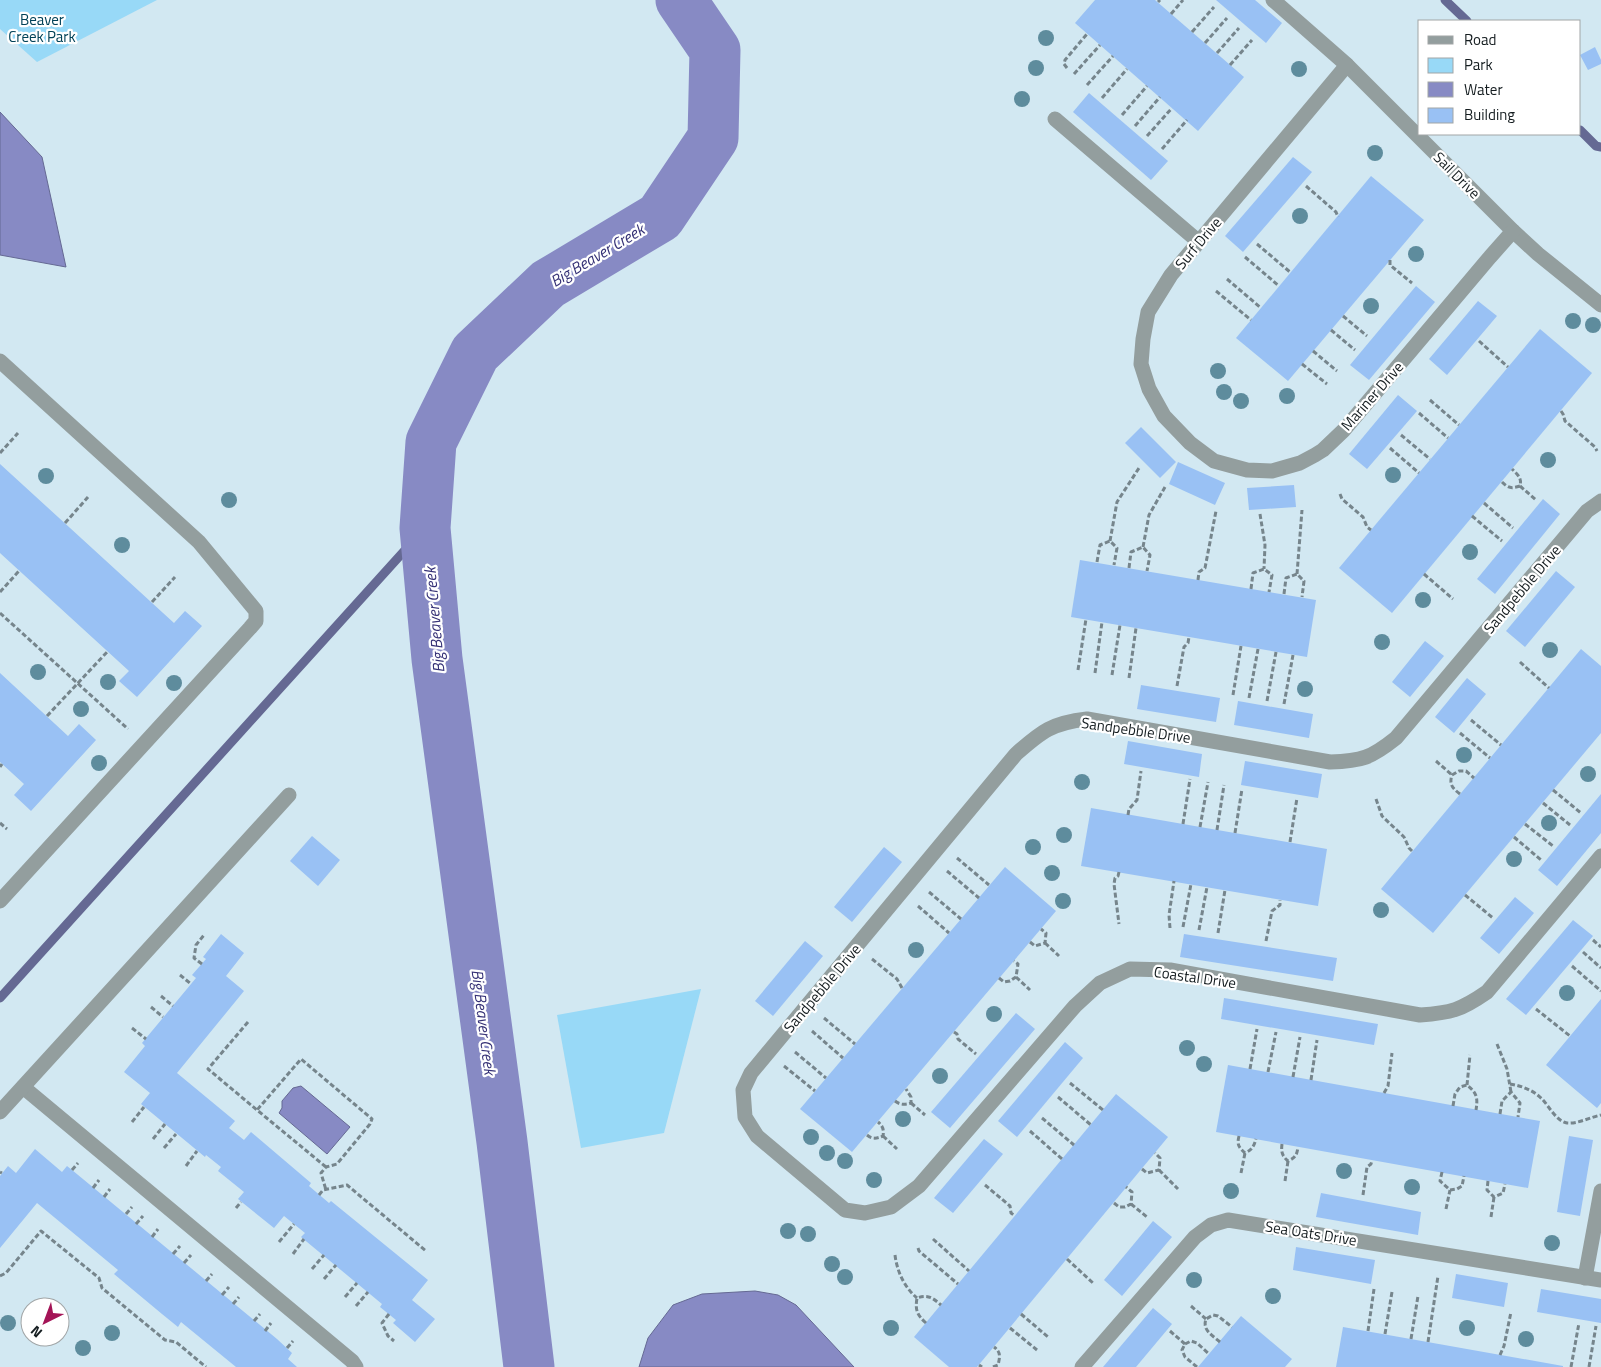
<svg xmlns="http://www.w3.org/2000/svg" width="1601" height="1367" viewBox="0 0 1601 1367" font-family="'Titillium Web',sans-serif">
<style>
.green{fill:#98d9f7}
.water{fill:#878ac4;stroke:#656993}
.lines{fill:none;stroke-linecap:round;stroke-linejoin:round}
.stream{stroke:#656993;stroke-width:9}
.river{stroke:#878ac4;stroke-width:51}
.building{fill:#99c1f4}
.path{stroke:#76858c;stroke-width:3;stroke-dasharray:5 2.5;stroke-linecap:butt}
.lane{stroke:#939e9e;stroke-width:15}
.street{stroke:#939e9e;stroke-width:15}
.tree{fill:#5e8c9d}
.labels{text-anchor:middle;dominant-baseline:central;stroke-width:4.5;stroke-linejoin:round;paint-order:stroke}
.park-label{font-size:15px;fill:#004157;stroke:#fff}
.street-label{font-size:15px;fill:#151d20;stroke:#fff}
.water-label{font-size:16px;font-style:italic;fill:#343075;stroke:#fff}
</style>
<rect width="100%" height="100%" fill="#d2e8f2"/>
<g class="green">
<path d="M0 0H157L37 62 0 29Z"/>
<path d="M701 989 664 1133 581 1148 557 1015Z"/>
</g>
<g class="water">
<path d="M0 112 42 157 66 267 0 255Z"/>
<path d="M301 1086 350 1127 327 1154 279 1113 282 1108V1101L293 1088Z"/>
<path d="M755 1291 778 1295 796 1305 854 1367H639L648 1338 673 1305 702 1294Z"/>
</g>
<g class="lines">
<g class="stream">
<path d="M1445 0 1467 21"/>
<path d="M1580 130 1596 146 1601 147"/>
<path d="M0 998 425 528"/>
</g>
<path class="river" d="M529 1367 502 1142 437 659 425 528 431 442 475 353 548 284 660 217 713 138 715 50 681 0"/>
</g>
<g class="building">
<path d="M1095 0H1155L1244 77 1198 131 1075 23Z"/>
<path d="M1216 0H1255L1282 23 1266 43Z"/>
<path d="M1595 47 1601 60V64L1588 70 1580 55Z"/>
<path d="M1089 93 1168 161 1151 180 1073 112Z"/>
<path d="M1293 157 1312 172 1243 252 1225 236Z"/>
<path d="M1371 176 1424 220 1288 381 1236 338Z"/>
<path d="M1416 286 1435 302 1369 380 1350 365Z"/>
<path d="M1478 301 1497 316 1447 375 1429 359Z"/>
<path d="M1540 329 1592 373 1392 613 1339 568Z"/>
<path d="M1398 395 1417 411 1367 469 1349 454Z"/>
<path d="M1141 427 1176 462 1160 478 1125 443Z"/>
<path d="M1178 462 1225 483 1215 505 1169 484Z"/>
<path d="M0 464 174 623 185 611 202 626 137 697 119 681 129 671 0 553Z"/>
<path d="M1294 485 1296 507 1249 510 1247 488Z"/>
<path d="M1543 499 1560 514 1495 594 1477 579Z"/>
<path d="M1080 560 1316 600 1307 657 1071 617Z"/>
<path d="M1556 571 1575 587 1525 647 1506 631Z"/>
<path d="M1425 641 1444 656 1410 697 1392 682Z"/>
<path d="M1581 649 1601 666V733L1433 933 1381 889Z"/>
<path d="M0 673 68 736 79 724 96 740 31 811 14 795 24 784 0 762Z"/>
<path d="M1467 678 1486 694 1454 733 1435 717Z"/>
<path d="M1141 685 1220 698 1216 722 1137 709Z"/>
<path d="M1238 701 1313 714 1309 738 1234 725Z"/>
<path d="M1128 741 1202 754 1199 777 1124 764Z"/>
<path d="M1245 761 1322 774 1318 798 1241 785Z"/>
<path d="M1601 794V833L1557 886 1538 870Z"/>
<path d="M1091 808 1327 849 1318 906 1081 866Z"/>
<path d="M312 836 340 860 318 886 290 861Z"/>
<path d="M884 847 902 862 852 922 834 907Z"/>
<path d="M1005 867 1056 911 852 1152 800 1109Z"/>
<path d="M1515 897 1534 913 1499 954 1480 938Z"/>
<path d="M1573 920 1593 936 1526 1015 1506 999Z"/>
<path d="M221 934 244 953 226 976 244 991 177 1073 235 1121 229 1128 244 1140 251 1132 311 1183 309 1186 329 1203 331 1201 428 1280 412 1300 435 1319 415 1342 393 1323 396 1320 380 1307 382 1304 301 1237 305 1233 284 1216 274 1228 238 1199 244 1192 218 1171 221 1167 206 1155 205 1157 141 1104 150 1093 124 1072 145 1046 142 1043 196 978 192 975 206 959 203 957Z"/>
<path d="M1184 934 1337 958 1333 981 1180 957Z"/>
<path d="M805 941 823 956 773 1016 755 1001Z"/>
<path d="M1224 998 1378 1024 1374 1045 1221 1019Z"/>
<path d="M1601 999V1103L1597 1108 1546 1065Z"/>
<path d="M1016 1013 1035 1029 950 1128 931 1112Z"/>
<path d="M1065 1042 1083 1058 1017 1137 998 1121Z"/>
<path d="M1228 1065 1540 1121 1528 1188 1216 1132Z"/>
<path d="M1116 1094 1168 1137 977 1367H949L914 1337Z"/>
<path d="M1569 1136 1593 1140 1580 1216 1557 1212Z"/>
<path d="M984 1139 1003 1154 953 1213 934 1198Z"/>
<path d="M35 1149 62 1172 67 1166 72 1170 277 1339 292 1353 288 1359 297 1367H236L181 1322 178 1327 162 1314 114 1274 118 1270 37 1203 0 1248V1176L8 1166 16 1173Z"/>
<path d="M1321 1193 1421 1212 1418 1235 1316 1217Z"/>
<path d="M1153 1221 1172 1237 1122 1296 1104 1280Z"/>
<path d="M1296 1247 1375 1260 1371 1284 1293 1270Z"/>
<path d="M1456 1274 1508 1283 1504 1307 1452 1298Z"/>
<path d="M1541 1289 1601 1299V1323L1537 1312Z"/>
<path d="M1153 1308 1172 1324 1136 1367H1103Z"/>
<path d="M1241 1316 1292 1359 1285 1367H1198Z"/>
<path d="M1343 1327 1563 1366V1367H1336Z"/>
</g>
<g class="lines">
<g class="path">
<path d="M1158 2 1160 0"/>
<path d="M1171 14 1183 0"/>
<path d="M1192 32 1214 7"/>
<path d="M1205 43 1227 18"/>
<path d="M1217 53 1239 28"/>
<path d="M1230 65 1252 40"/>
<path d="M1067 68 1064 64 1065 60 1087 34"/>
<path d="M1074 74 1100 45"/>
<path d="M1087 85 1113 56"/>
<path d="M1102 98 1127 69"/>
<path d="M1122 115 1147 86"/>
<path d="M1135 126 1160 97"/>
<path d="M1147 136 1172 108"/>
<path d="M1162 149 1187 120"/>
<path d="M1306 186 1336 212 1338 217"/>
<path d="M1257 244 1290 272"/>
<path d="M1245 257 1279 286"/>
<path d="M1390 260V265L1412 283"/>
<path d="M1227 279 1261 308"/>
<path d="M1216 291 1251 320"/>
<path d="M1343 316 1367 336"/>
<path d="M1331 330 1355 350"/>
<path d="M1479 341 1508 367"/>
<path d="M1313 351 1337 371"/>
<path d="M1302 364 1327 384"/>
<path d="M1430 400 1459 425"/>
<path d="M1561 411 1563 414 1565 421 1595 447 1597 451"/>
<path d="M1419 413 1448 438"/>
<path d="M1401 435 1430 459"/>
<path d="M1390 448 1419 473"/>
<path d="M0 453 18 433"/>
<path d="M1502 482C1508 488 1511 489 1520 486 1522 478 1518 475 1512 469"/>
<path d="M1520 486 1536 500"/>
<path d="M1340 494 1342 499 1363 517 1367 527 1371 530"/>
<path d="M1484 503 1513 528"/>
<path d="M1260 514 1265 545 1264 569"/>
<path d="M1472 516 1502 541"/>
<path d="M65 523 88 497"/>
<path d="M1110 541 1117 502 1139 468"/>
<path d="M1143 547 1149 515 1165 487"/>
<path d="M1097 562 1100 545 1110 541 1117 548 1114 565"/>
<path d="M1129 568 1131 552 1143 547 1150 555 1147 571"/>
<path d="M1297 574 1302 510"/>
<path d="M1424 574 1453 599"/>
<path d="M1198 580 1199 572 1205 568 1216 511"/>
<path d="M1251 589 1253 573 1264 569 1272 575 1269 592"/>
<path d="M0 592 19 571"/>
<path d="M1284 594 1286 578 1297 574 1304 581 1302 597"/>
<path d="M152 602 175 577"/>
<path d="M0 613 128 729"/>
<path d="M1520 662 1549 688"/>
<path d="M1078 670 1086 619"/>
<path d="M1095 673 1102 622"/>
<path d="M1112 675 1120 625"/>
<path d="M1129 678 1136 628"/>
<path d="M1177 686 1184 647 1188 643 1189 637"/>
<path d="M1233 695 1241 646"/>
<path d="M1249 698 1258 649"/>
<path d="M1267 701 1276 652"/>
<path d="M1284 704 1293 655"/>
<path d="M47 716 108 651"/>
<path d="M1471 720 1501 745"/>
<path d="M1460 733 1490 758"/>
<path d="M1436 761 1452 775"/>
<path d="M0 767 2 764"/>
<path d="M1553 790 1581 813"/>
<path d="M1460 794C1452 788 1449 784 1452 775L1459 771H1466L1474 778"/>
<path d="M1376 799 1382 816 1404 837 1409 848 1412 851"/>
<path d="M1543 803 1570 825"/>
<path d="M1128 815 1129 809 1137 800 1141 771"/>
<path d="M0 823 7 829"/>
<path d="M1183 824 1190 779"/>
<path d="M1525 824 1553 846"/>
<path d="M1200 827 1208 782"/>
<path d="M1217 830 1224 785"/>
<path d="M1235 833 1242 789"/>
<path d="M1514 837 1541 860"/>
<path d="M1290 842 1297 798"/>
<path d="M957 858 989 885"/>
<path d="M947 871 979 898"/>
<path d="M1119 872 1118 876 1115 878 1114 884 1119 924"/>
<path d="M929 892 961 919"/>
<path d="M1465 895 1493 918"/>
<path d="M918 906 949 933"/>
<path d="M1183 927 1191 884"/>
<path d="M1170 928 1169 915 1174 881"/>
<path d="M1199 930 1207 887"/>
<path d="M1218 933 1225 890"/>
<path d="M1593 940 1601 947"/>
<path d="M1266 941 1272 911 1280 905V900"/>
<path d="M1030 942 1035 946 1045 943 1046 933 1041 929"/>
<path d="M1045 943 1059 956"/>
<path d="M1583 952 1601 968"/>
<path d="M872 959 897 979 902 988"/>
<path d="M202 964 194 958 196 945 204 935"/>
<path d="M1572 966 1601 991"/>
<path d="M180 975 191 984"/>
<path d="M1016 977 1030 990"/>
<path d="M999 978 1004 982 1010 981 1016 977 1018 964 1014 961"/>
<path d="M161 996 173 1006"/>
<path d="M151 1007 163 1017"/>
<path d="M1536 1009 1570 1036"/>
<path d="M824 1018 855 1044"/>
<path d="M248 1022 208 1069 257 1110"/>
<path d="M132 1028 146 1039"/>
<path d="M812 1031 843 1058"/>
<path d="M954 1032 957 1034 958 1039 976 1054"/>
<path d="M1497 1044 1507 1069 1511 1092"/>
<path d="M795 1052 826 1078"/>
<path d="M784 1066 815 1091"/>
<path d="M1250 1069 1257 1029"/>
<path d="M1268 1072 1276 1032"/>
<path d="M1293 1077 1300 1037"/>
<path d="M1311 1080 1317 1040"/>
<path d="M1070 1083 1103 1110"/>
<path d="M1510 1084C1522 1086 1533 1090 1542 1099 1549 1106 1556 1121 1567 1123 1578 1124 1591 1117 1601 1115"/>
<path d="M1467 1085 1470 1055"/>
<path d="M1384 1093 1388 1086 1392 1053"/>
<path d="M1058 1097 1091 1125"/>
<path d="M895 1101C900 1105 905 1105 911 1103V1097L906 1089"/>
<path d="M911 1103 925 1115"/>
<path d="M1453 1106 1455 1094 1460 1087 1467 1085C1477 1093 1478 1098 1476 1110"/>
<path d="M1500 1114 1502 1101 1511 1092 1520 1103 1518 1117"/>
<path d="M1042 1118 1074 1145"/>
<path d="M132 1122 144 1107"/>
<path d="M1030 1131 1062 1159"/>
<path d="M867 1135C872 1139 876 1139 883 1136 884 1130 883 1126 878 1122"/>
<path d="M883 1136 897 1149"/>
<path d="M1239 1136C1237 1144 1238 1147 1245 1153 1252 1150 1254 1146 1256 1139"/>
<path d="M153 1139 165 1124"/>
<path d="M1282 1144C1281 1152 1282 1156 1288 1161 1295 1158 1297 1155 1298 1147"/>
<path d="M164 1148 176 1134"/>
<path d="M186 1166 197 1151"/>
<path d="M326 1167 257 1110 301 1059 372 1119 370 1124 337 1164 326 1167 321 1173 326 1190"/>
<path d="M1142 1169 1147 1173 1159 1170 1160 1158 1155 1153"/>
<path d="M72 1170 78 1163"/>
<path d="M1159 1170 1178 1189"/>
<path d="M0 1172 2 1173"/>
<path d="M1442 1172 1440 1181 1450 1190 1457 1189 1462 1186 1464 1176"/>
<path d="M1241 1173 1245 1153"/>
<path d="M1285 1181 1288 1161"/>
<path d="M1488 1181 1487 1190 1494 1197 1503 1193 1505 1184"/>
<path d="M985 1185 1010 1206 1011 1213 1015 1216"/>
<path d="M93 1188 99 1180"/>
<path d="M319 1195 323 1190 347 1185 426 1251"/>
<path d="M1363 1195 1367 1167 1371 1164 1372 1160"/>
<path d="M104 1197 110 1189"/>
<path d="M1114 1203 1119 1207H1125L1131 1204 1132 1192 1126 1187"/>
<path d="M1131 1204 1147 1217"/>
<path d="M236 1208 241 1202"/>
<path d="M1446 1209 1450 1190"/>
<path d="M126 1214 132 1207"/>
<path d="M1491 1217 1494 1197"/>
<path d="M136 1224 143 1216"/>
<path d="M152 1237 158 1229"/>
<path d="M933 1239 969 1271"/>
<path d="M279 1242 294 1224"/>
<path d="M918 1248 919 1251 958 1284"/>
<path d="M173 1254 180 1246"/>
<path d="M293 1254 304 1239"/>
<path d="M895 1255C897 1271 904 1287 917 1298"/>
<path d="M1067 1259 1093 1283"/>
<path d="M184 1263 191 1255"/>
<path d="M312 1269 324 1255"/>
<path d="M0 1276 6 1273 41 1231 99 1278 102 1288 165 1340 176 1342 206 1367"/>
<path d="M324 1279 336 1265"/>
<path d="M206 1281 212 1274"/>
<path d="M222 1295 229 1287"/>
<path d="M345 1297 357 1283"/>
<path d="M233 1304 239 1297"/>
<path d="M356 1306 368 1292"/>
<path d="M1191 1306 1206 1319"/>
<path d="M389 1314 382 1323 388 1336 394 1341"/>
<path d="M1021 1314 1048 1337"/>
<path d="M254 1321 260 1314"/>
<path d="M926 1323C917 1315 915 1310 917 1298 928 1294 933 1298 941 1305"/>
<path d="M1010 1328 1037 1350"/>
<path d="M265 1331 271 1323"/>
<path d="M1170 1331 1185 1344"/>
<path d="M1368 1331 1374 1289"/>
<path d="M1385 1334 1392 1292"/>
<path d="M1411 1339 1418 1296"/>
<path d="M1220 1342C1212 1335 1202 1330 1206 1319L1213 1315 1218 1316 1232 1327"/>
<path d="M1428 1342 1438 1276"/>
<path d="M287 1348 293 1341"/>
<path d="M1500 1355 1504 1346 1511 1312"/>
<path d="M979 1365 982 1367"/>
<path d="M993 1367 998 1365C1000 1357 1001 1352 994 1347"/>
<path d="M1197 1367 1185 1357 1182 1350 1185 1344 1191 1341 1197 1343 1209 1354"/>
<path d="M1571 1367 1579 1323"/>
<path d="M1589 1367 1596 1326"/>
</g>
<g class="lane">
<path d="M1055 119 1199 242"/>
<path d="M0 361 199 542 256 611V621L250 628 0 901"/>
<path d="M23 1087 352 1361 356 1367"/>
<path d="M0 1112 289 795"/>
<path d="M1585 1278 1601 1191"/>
</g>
<g class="street">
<path d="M1273 0 1347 65 1513 231 1538 254 1601 305"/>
<path d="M1347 65 1171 275 1148 312 1143 339 1141 364 1149 389 1164 416 1190 443 1214 461 1247 470 1272 471 1300 463 1315 455 1323 450 1344 430 1490 257 1513 231"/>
<path d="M1601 501 1587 511 1396 738C1371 758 1362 761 1330 762L1087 719C1052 723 1042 731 1016 754L751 1073 743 1090 745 1117 757 1136 845 1210 865 1213 891 1207 919 1186 1075 1006 1100 983 1130 969 1170 970 1420 1015C1451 1013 1461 1010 1487 992L1601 856"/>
<path d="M1082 1367 1195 1237 1211 1225 1228 1220 1601 1280"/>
</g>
</g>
<g class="tree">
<circle cx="1046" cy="38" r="8"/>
<circle cx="1036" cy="68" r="8"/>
<circle cx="1299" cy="69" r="8"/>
<circle cx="1022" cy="99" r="8"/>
<circle cx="1375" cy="153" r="8"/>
<circle cx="1300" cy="216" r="8"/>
<circle cx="1416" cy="254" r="8"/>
<circle cx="1371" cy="306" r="8"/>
<circle cx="1573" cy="321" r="8"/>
<circle cx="1593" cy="325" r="8"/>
<circle cx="1218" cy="371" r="8"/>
<circle cx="1224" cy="392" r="8"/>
<circle cx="1287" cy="396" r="8"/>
<circle cx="1241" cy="401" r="8"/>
<circle cx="1548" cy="460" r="8"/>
<circle cx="1393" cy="475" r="8"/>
<circle cx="46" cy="476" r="8"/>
<circle cx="229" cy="500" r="8"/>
<circle cx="122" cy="545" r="8"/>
<circle cx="1470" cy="552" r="8"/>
<circle cx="1423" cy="600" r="8"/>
<circle cx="1382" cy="642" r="8"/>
<circle cx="1550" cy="650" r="8"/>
<circle cx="38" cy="672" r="8"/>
<circle cx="108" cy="682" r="8"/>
<circle cx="174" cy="683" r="8"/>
<circle cx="1305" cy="689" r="8"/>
<circle cx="81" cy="709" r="8"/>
<circle cx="1464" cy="755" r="8"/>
<circle cx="99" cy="763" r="8"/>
<circle cx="1588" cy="774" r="8"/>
<circle cx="1082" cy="782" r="8"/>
<circle cx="1549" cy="823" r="8"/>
<circle cx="1064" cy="835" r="8"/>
<circle cx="1033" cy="847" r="8"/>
<circle cx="1514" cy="859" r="8"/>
<circle cx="1052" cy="873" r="8"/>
<circle cx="1063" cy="901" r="8"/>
<circle cx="1381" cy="910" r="8"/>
<circle cx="916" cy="950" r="8"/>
<circle cx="1567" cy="993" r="8"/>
<circle cx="994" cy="1014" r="8"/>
<circle cx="1187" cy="1048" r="8"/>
<circle cx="1204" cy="1064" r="8"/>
<circle cx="940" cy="1076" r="8"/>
<circle cx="903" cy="1119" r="8"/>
<circle cx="811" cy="1137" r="8"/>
<circle cx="827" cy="1153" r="8"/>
<circle cx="845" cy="1161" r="8"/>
<circle cx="1344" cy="1171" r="8"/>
<circle cx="874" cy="1180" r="8"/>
<circle cx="1412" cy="1187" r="8"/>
<circle cx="1231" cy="1191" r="8"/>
<circle cx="788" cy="1231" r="8"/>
<circle cx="808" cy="1234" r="8"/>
<circle cx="1552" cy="1243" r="8"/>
<circle cx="832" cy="1264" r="8"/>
<circle cx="845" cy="1277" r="8"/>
<circle cx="1194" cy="1280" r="8"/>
<circle cx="1273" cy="1296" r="8"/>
<circle cx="8" cy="1323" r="8"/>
<circle cx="891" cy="1328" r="8"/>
<circle cx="1467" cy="1328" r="8"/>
<circle cx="112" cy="1333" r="8"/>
<circle cx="1526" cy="1339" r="8"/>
<circle cx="83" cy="1348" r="8"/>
</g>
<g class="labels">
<g class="park-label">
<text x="42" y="19">Beaver<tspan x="42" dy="17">Creek Park</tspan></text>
</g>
<g class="street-label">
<text transform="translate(1457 175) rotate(45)">Sail Drive</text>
<text transform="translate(1198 243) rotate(-50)">Surf Drive</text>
<text transform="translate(1372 396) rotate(-49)">Mariner Drive</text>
<text transform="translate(1522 589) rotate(-50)">Sandpebble Drive</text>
<text transform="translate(1136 730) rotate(8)">Sandpebble Drive</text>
<text transform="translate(1195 977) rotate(8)">Coastal Drive</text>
<text transform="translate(822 988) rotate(-50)">Sandpebble Drive</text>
<text transform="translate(1311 1233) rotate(9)">Sea Oats Drive</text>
</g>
<g class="water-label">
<text transform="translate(597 255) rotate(-31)">Big Beaver Creek</text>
<text transform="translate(434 620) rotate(-95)">Big Beaver Creek</text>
<text transform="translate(484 1022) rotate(83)">Big Beaver Creek</text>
</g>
</g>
<rect x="1418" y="20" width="162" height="115" fill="#ffffff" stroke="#a1a5a6"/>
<rect x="1428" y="36" width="25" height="8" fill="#939e9e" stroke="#a1a5a6"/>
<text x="1464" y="45" font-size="15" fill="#151d20">Road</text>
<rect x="1428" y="58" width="25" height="15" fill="#98d9f7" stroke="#a1a5a6"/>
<text x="1464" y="70" font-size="15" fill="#151d20">Park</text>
<rect x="1428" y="82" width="25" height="15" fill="#878ac4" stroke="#a1a5a6"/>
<text x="1464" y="95" font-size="15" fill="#151d20">Water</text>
<rect x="1428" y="108" width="25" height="15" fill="#99c1f4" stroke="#a1a5a6"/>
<text x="1464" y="120" font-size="15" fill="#151d20">Building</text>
<g transform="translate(45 1322) rotate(222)"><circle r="24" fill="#ffffff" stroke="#a1a5a6"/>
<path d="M0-4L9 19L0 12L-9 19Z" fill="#a41457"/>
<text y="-8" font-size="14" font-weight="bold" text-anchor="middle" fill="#151d20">N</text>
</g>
</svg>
